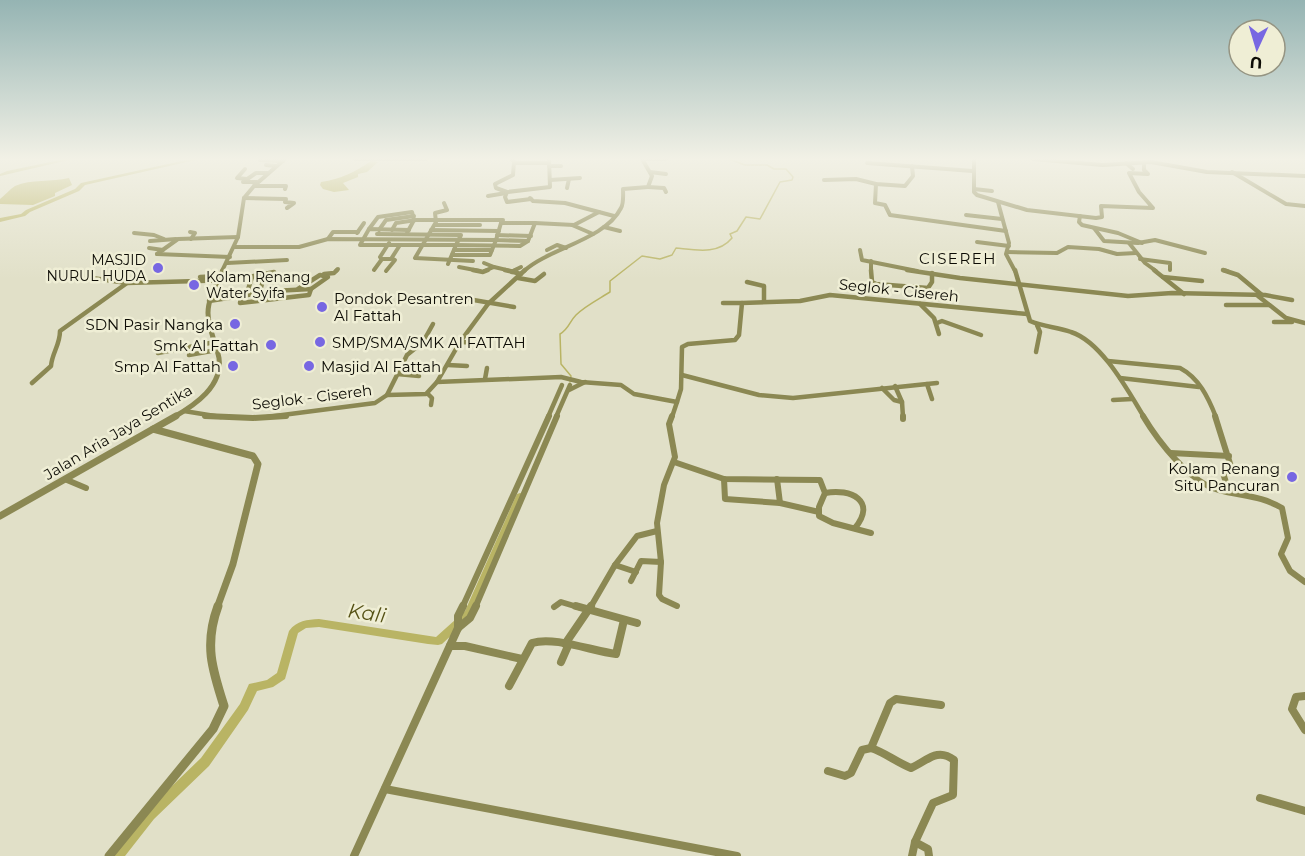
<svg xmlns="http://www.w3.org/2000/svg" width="1305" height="856" viewBox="0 0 1305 856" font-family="Montserrat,sans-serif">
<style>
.water{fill:#b9b464}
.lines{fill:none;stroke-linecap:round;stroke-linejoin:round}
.stream{stroke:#b9b464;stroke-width:1.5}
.river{fill:#b9b464;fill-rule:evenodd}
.minor-far3{stroke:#8b8853;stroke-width:4}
.minor-far2{stroke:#8b8853;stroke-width:4.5}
.minor-far1{stroke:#8b8853;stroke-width:6}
.minor{stroke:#8b8853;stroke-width:8}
.tertiary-far3{stroke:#8b8853;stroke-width:4}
.tertiary-far2{stroke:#8b8853;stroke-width:5}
.tertiary-far1{stroke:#8b8853;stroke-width:7}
.tertiary{stroke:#8b8853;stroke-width:9}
.poi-dot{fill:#7767e2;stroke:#efeed5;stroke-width:2}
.labels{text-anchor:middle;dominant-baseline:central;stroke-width:5;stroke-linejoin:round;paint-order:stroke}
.far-poi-label{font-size:14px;fill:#0d0c05;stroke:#efeed5;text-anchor:end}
.far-quarter-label{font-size:15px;letter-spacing:1.5px;fill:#0d0c05;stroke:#efeed5}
.street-label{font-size:15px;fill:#0d0c05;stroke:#efeed5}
.poi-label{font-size:15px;fill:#0d0c05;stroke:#efeed5;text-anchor:end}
.near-water-label{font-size:20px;font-style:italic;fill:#565216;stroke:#efeed5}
</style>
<rect width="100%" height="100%" fill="#e1e0c8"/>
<g class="water">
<path d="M371 161 378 162 367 172 358 174V177L343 183 349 190 334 192 323 189 320 185 321 182C341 179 355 172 371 161Z"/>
<path d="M69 178 72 185 55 193V196L33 205 0 204V199C5 195 10 189 15 186 31 179 52 182 69 178Z"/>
</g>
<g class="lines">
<path class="stream" d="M570 382 571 376 561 364 560 334C569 329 569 322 576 315 585 306 599 299 610 292V281L642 256 660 259 672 255 676 248C696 250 718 255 732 238L730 234 737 231 746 217 760 219 780 182 792 180 793 177 786 169H774L767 165H745L729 159"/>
<g class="river">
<path d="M65 159H73L0 176V174L7 171Z"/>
<path d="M191 159H200L85 185 79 191 30 212 25 216 0 222V218L21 214 26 210 75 189 81 183Z"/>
<path d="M520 493 523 494 524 496 472 616 442 644 438 645 428 644 319 627 306 628 298 633 285 679 273 687 257 691 248 710 209 766 154 819 125 856H111L113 852 146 811 201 758 240 704 249 684 267 680 277 673 289 631C297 620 307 620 319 619L436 637 465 611 516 496 517 494Z"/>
</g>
<g class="minor-far3">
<path d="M355 159H426"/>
<path d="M511 159 516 163H549"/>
<path d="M645 159H666"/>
<path d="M974 159V192L977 195 1027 210 1096 218 1102 217 1101 206 1153 208 1139 192 1129 173 1148 174 1144 170V162"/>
<path d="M1033 159 1103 165 1151 162 1207 172 1305 176"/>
<path d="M260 160 283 161"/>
<path d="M867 163 973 171"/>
<path d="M1126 163 1133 169"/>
<path d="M266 165 276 166"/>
<path d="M549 166H561"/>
<path d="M245 169 237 178 247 179"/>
<path d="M650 172 666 174"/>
<path d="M1232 172 1286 204 1305 206"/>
<path d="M550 180 580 178"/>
<path d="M824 180 856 179 876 184 905 186 913 176 912 166"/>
<path d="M257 182H243L256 173H268"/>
<path d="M876 184 875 203 885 205 890 215 1006 231"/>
<path d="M254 186H286L285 189"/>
<path d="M648 187 664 188 666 192"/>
<path d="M567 188 569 179"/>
<path d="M974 189 992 191"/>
<path d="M507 192 496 188 495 184 513 175 514 162"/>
<path d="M488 196 506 193"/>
<path d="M244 198 286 199 285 202 294 203 287 208"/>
<path d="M530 198 533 201 565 203 614 216"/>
<path d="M531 199 507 202 505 197 507 192 550 187 549 159"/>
<path d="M998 202 1009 243 1006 254 1015 271"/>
<path d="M444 203 447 210 435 213 436 222 415 258 473 261"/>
<path d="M966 215 1002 219"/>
<path d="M1080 216 1079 222 1082 225 1118 233 1142 243"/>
<path d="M501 223H535L528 241 496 240Z"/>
<path d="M535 223 574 225 599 212"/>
<path d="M435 225H480"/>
<path d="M572 225 593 234"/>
<path d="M604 227 620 231"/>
<path d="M1094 228 1104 241 1138 243 1155 240 1205 253"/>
<path d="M369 229 378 217 412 212 414 220 407 233"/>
<path d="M379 230 386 220 414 216"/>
<path d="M392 230 396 223 416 220H503L501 223"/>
<path d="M431 230 499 231"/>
<path d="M190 232 195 233 191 239"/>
<path d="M134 233 154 235 164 239"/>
<path d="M357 233 364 223"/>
<path d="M377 234 461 235 456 245H360L369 229 409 230"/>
<path d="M497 235 531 236"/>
<path d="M328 239 333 232H358"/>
<path d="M150 241 176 239"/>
<path d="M977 242 1009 246"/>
<path d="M1129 243 1145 263 1156 271"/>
<path d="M235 247H299L328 239 496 240"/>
<path d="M149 248 163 250"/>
<path d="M454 250H492"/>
<path d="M547 250 557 245 566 248"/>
<path d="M860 250 862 260 917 271"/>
<path d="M1007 252 1057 253 1068 247 1099 249 1117 254 1136 253"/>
<path d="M157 254 178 239 238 237"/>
<path d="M157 254 230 257"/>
<path d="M452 255H490L496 240"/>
<path d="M382 259 380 257 389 243"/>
<path d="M1140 259 1170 263V270"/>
<path d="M871 261V271"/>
<path d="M227 263 287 260"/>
<path d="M484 263 494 267"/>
<path d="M448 264 456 245 520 246 528 241"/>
<path d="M459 267 480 271"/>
<path d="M374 270 382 259H391L400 245"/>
<path d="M1223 270 1227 271"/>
<path d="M336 271 338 269"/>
<path d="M386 271 395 260 393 259"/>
<path d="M484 271 494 267 511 271"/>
<path d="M513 271 521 267"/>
<path d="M524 271C549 248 605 240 621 208 624 203 623 194 623 189L648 187 652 176 642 159"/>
</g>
<g class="minor-far2">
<path d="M473 270 483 272 488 270"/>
<path d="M505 270 521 274"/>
<path d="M871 270 872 282 876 284 928 288 932 282V273"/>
<path d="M907 270 960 278 1128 296 1172 293 1265 295 1292 300"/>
<path d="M1015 270 1030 321C1044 327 1058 327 1071 332 1102 342 1128 391 1144 417"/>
<path d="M1154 270 1184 294"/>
<path d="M1223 270 1238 275 1262 295"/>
<path d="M512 272 516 270"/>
<path d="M324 274 334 273 337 270"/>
<path d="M200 277 220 276"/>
<path d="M1163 277 1202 281"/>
<path d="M92 278 127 283"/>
<path d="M518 278 535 281 544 274"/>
<path d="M747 282 764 286V301"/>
<path d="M298 289 320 275 328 277 311 289"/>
<path d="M259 295 263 280"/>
<path d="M246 296 252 277"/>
<path d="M1258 296 1286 318 1305 323"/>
<path d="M456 297 514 307"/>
<path d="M209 301 273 291 311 289 309 295 240 303 241 297"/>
<path d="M723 303H742"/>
<path d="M920 304 934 318 939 334"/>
<path d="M1226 305H1269"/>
<path d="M1274 322H1292"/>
<path d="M937 323 942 321 981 335"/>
<path d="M423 342 437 343"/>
<path d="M460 342 481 343"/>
<path d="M1036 352 1040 332 1037 325"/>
<path d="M158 353 215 342"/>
<path d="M189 355 217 350"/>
<path d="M1108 361 1180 368C1199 378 1208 397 1216 417"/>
<path d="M448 365 467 366"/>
<path d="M397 374 419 376"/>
<path d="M682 375 759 395 793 398 927 384 932 399"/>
<path d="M1120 378 1199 387"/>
<path d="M485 379 487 368"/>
<path d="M437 382 460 342 488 304 525 270"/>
<path d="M32 383 51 366C52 353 60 345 60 331L127 283 234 280 274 272"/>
<path d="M927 384 937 383"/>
<path d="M895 386 902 402 903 417"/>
<path d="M882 388 894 400 902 402"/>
<path d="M569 390 585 382"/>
<path d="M428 394 432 398 431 405"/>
<path d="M387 395 407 355 423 342 433 324"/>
<path d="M1113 400 1132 399"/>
<path d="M184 411 221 417"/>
<path d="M267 417 375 403 387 395 426 394 437 382 561 377 581 382 621 385 634 394 677 402 681 389 682 347 688 344 735 340 739 335 742 303 800 301 830 295 1027 314"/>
<path d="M548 417 562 385"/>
<path d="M556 417 570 385"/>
<path d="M672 417 677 402"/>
</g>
<g class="minor-far1">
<path d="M205 416 253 418 286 416"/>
<path d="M903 416V419"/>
<path d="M1143 416C1158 441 1190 483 1219 490 1241 496 1262 496 1282 508L1288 538 1281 554 1290 571 1305 582"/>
<path d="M1215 416 1232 470 1223 473 1229 492"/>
<path d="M1171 453 1229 456"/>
<path d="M674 462 724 479 820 480 825 493 819 507V516L833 523 871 533"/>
<path d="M724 479 725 499 780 503 819 512"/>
<path d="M777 479 780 503"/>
<path d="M67 480 86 488"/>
<path d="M825 493C851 488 877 501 855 528"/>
<path d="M661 562 659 595 662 599 677 606"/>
<path d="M615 565 637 536 657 531"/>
<path d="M631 581 641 561 661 562 657 523 664 485 675 457 669 424 672 416"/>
<path d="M554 607 561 602 581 608"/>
<path d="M462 608 549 416"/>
<path d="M475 608 557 416"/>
<path d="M590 608 615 565 636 572"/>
</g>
<g class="minor">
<path d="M576 606 637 623"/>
<path d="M458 628V616L463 606"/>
<path d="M565 644 591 606"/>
<path d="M450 646H465L522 659"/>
<path d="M561 662 568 646"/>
<path d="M509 686 532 643C554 636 592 651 616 654L624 620"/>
<path d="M1305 696 1296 697 1292 709 1305 730"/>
<path d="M871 748C886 753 896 762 911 768 927 761 937 747 954 760L953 795 933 803 915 842 928 849 929 856"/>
<path d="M828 771 845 776 851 773 862 750 871 748 890 703 896 699 941 705"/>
<path d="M385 789 737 856"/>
<path d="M1260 798 1305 811"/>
<path d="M354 856 458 628 470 618 476 606"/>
<path d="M912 856 915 842"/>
</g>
<path class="tertiary-far3" d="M222 271 238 237 244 198 254 186 285 159"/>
<path class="tertiary-far2" d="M174 417C195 405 223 386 219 358 216 343 208 328 208 313 208 298 217 284 223 270"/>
<g class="tertiary-far1">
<path d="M153 429 253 456 258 464 233 564 217 608"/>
<path d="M0 516 176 416"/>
</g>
<path class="tertiary" d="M109 856 213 729 224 706C212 669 204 644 218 606"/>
</g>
<linearGradient id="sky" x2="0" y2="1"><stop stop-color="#95b4b3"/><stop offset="0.57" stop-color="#f2f1e6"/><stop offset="1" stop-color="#f2f1e6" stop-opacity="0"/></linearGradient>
<rect width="1305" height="279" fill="url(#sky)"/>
<g class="poi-dot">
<circle cx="158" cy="268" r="6"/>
<circle cx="194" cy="285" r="6"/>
<circle cx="322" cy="307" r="6"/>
<circle cx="235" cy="324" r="6"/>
<circle cx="320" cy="342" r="6"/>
<circle cx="271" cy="345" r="6"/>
<circle cx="233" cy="366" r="6"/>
<circle cx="309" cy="366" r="6"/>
<circle cx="1292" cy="477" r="6"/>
</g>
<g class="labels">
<g class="far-poi-label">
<text x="146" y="260">MASJID<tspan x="146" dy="16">NURUL HUDA</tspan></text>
<text x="206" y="277" text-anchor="start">Kolam Renang<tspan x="206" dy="16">Water Syifa</tspan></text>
</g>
<g class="far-quarter-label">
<text x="958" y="258">CISEREH</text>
</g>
<g class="street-label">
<text transform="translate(899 290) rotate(6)">Seglok - Cisereh</text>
<text transform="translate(312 397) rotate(-7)">Seglok - Cisereh</text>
<text transform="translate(118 432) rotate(-31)">Jalan Aria Jaya Sentika</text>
</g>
<g class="poi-label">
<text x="334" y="298" text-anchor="start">Pondok Pesantren<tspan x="334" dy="17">Al Fattah</tspan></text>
<text x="223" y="324">SDN Pasir Nangka</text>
<text x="332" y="342" text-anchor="start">SMP/SMA/SMK Al FATTAH</text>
<text x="259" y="345">Smk Al Fattah</text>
<text x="221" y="366">Smp Al Fattah</text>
<text x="321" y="366" text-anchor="start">Masjid Al Fattah</text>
<text x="1280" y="468">Kolam Renang<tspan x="1280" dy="17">Situ Pancuran</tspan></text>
</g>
<g class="near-water-label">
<text transform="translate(367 613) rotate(9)">Kali</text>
</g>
</g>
<g transform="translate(1257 48) rotate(184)"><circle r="28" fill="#efeed5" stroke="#959482" stroke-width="1.5"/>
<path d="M0-4.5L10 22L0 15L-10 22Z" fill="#7767e2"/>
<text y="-9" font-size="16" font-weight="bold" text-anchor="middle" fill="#0d0c05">U</text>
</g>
</svg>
